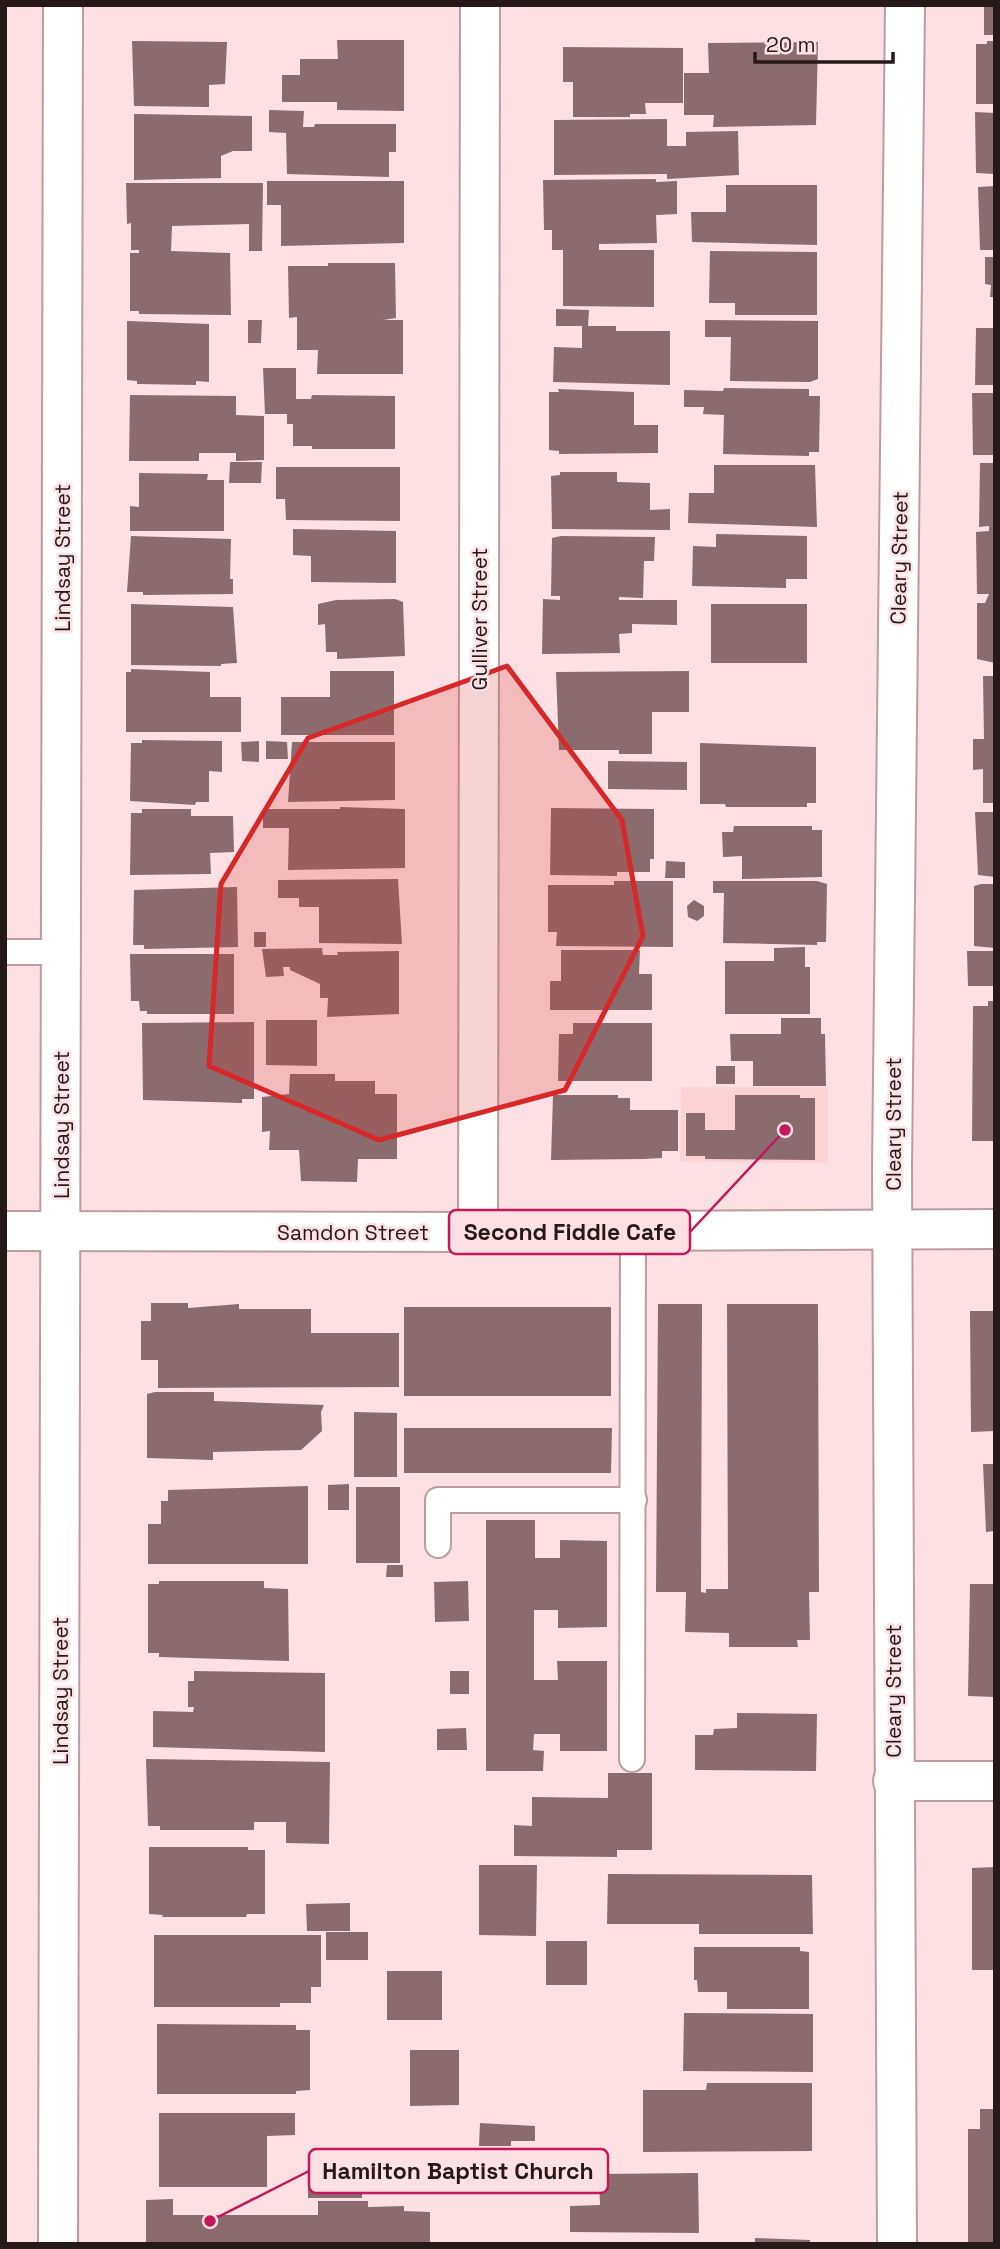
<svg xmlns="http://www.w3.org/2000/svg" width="1000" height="2249" viewBox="0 0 1000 2249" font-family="'Space Grotesk',sans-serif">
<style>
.built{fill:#fcd2d5}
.building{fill:#8a6c6f}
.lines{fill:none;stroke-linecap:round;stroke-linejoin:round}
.service-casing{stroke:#bc9c9f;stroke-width:28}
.minor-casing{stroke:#bc9c9f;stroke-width:42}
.service{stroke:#fff;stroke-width:24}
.minor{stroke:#fff;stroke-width:38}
.marked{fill:#d62828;fill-opacity:0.2;stroke:#d62828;stroke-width:5;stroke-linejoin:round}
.labels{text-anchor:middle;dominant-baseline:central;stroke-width:5;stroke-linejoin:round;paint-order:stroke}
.street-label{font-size:21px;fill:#25191a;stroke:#fce0e3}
.leader{fill:none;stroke:#c2185b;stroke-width:2.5}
.callout-dot{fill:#c2185b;stroke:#fce0e3;stroke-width:2.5}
.callout{fill:#fce0e3;stroke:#c2185b;stroke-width:2.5}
.callout-label{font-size:23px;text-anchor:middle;font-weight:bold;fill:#25191a}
</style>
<rect width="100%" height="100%" fill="#fce0e3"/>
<path class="built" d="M681 1087H828V1163L680 1162Z"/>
<g class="building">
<rect x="984" y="5" width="11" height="30"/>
<path d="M337 40H404V111L337 110V102H282V75H300V59H338Z"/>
<path d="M132 41 227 42 225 84 209 85V107L134 106Z"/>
<path d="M987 41H995V104H976V44H987Z"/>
<path d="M818 42 816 125 713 127 714 115H684V73H709L708 43Z"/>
<path d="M563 47 683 48V103H645L646 114H630V117H573V82H563Z"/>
<path d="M269 110 304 111 303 127H314L315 124H396V152H389V177L287 174 286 133 269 132Z"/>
<path d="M975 112 995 113V174L976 173Z"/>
<path d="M134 114 252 116V151H233L221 156V178L134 180Z"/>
<path d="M667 119V146H686V132L738 131 739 175 667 179V174L554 175V120Z"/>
<path d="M656 179V182L677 181V214L656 215 657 243 599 244V250H654V307L563 306V250H552V230H544L543 180Z"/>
<path d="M267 181H404V243L281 246V205H267Z"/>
<path d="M126 183H263L262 251H249V224L172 226 171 251 230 253 231 315 139 314V311H130V253H139V250H131V223L127 224Z"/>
<path d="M726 185H817V245L692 242 691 212H726Z"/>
<path d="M995 186V250H980L978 187Z"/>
<path d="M710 251 817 252V315H735V303H709Z"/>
<path d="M985 257H995V297H990L991 285 985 284Z"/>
<path d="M328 263H395L396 318 383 320H403V374H317L318 350H297V317L289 318 288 266H328Z"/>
<path d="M556 309 589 310 588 326H616V331H670V385L553 382 554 347 582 348V326H556Z"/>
<path d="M248 320H262L261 343H248Z"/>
<path d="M705 320 818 321V379L810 382 730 381 731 337H705Z"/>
<path d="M127 321 209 324V382L196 381V385L137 384V381L127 380Z"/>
<path d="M976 328H995V385H975Z"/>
<path d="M263 368H296V399H311L312 395 395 396V449H312V446H293V424H287V414H265Z"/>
<path d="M724 388 809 389V396H820L819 452H809V456L723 454 724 415 703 414 704 407H684V390L723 391Z"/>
<path d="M558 389 634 392V425H658V453L559 454V451L549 450V392H559Z"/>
<path d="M972 393H995V455H973Z"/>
<path d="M130 395 236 396V415L264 416V460L236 461V453H199V461H129Z"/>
<path d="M230 462H262L261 483H229Z"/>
<path d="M980 463H995V663L977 659V603H985L989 594H977L976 532 989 531V526L979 527Z"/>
<path d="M714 465H815L817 527 688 523 689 493H714Z"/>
<path d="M276 467H400V521L286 520 285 499H276Z"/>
<path d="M560 472H617V482L650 483V510L670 509V530L552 529 551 476 560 475Z"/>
<path d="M139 473 208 474 207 480H224V531H130V506L139 507Z"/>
<path d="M293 529 396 531V583L311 582V556L293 555Z"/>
<path d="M716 534 807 536V579H786V588L692 586 693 546 716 547Z"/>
<path d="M131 536 231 539 230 579H233V594L143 595V592H127Z"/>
<path d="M561 536 655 537 654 561H644L643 598 619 597V600H677V625L632 624V633L619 634 620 653 542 654 543 599 560 600V596H551L552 538Z"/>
<path d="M395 599 403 602 405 656 337 659V652H326L325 624 318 625V604L336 600Z"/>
<path d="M131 604 233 607 237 663 221 664V666L131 665Z"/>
<rect x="711" y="604" width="96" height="59"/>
<path d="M131 669 210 672V697H241V732H126V672H131Z"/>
<path d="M330 671H394V735H281V697H330Z"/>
<path d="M689 671V712H652V754H619V750H559L556 672Z"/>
<path d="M983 676H995V803H983V769L973 770V739H984Z"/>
<path d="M142 740 222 741V772L209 771V802H196L195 805 130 801 131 743H142Z"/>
<path d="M259 741V762L242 761 241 742Z"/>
<path d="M266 741 287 742 288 759H266Z"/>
<path d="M292 742H395V800L288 802Z"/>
<path d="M700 743 816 747V803H807V807H726L725 804H700Z"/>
<path d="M608 761 687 762V790L608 789Z"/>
<path d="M340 807 405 809V868L288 870 289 828H263V809H340Z"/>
<path d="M551 808 654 809V859H650V872H617V876L550 875Z"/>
<path d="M142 809H191V816H233L234 852 210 853 211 874 130 875 131 813H142Z"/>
<path d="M975 812H995V877L978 875Z"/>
<path d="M734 826H812V830H822V877L742 879V856L723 857 722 832H733Z"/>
<path d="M666 861 685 862V878H665Z"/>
<path d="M398 879 402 944 319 943V907H299V898H278V880Z"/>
<path d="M614 881H673V947L556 946 557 932H548V885H614Z"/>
<path d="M713 881H817L827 884 826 942H817V945L723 943 724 893H713Z"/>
<path d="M981 884H995V948L974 946V886Z"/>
<path d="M237 887 238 947 144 949V945H133L134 890Z"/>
<path d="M694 900 704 906V916L697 921 688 917 687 906Z"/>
<rect x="254" y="932" width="12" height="15"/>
<path d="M805 947V967H810V1014H725V961H774V948Z"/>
<path d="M322 948 323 955H338L337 952 399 951V1014L327 1017 328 998H320V984L290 970V967H283L284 976 266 977 262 949Z"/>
<path d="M561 950H640L639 974H652V1010H550V981H561Z"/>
<path d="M967 951H995V986H968Z"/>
<path d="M130 954H234V1014H147V1011H140L139 1001H131Z"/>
<path d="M988 1001H995V1141H972L973 1006H988Z"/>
<path d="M781 1018H821V1034H825L826 1086H753V1061H731L730 1034H781Z"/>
<path d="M266 1020H317V1066L266 1065Z"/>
<path d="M254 1022V1099H242V1103L143 1100 142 1023Z"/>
<path d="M573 1023H652V1081H558L559 1034H573Z"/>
<rect x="716" y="1066" width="19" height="18"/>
<path d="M290 1074H335V1081H375V1094H397V1159H358L357 1182 301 1181 299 1150H269L270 1131 262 1132V1097L289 1094Z"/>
<path d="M553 1095H618V1098H630V1110H678V1151H662V1158L643 1159 551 1160Z"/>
<path d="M735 1095H800V1098H815V1160L705 1159V1156H686V1113H705V1130H735Z"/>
<path d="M151 1303H188V1308L239 1304V1309H311V1333H399V1387L158 1388V1360H141V1321H151Z"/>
<path d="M658 1304H702L701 1592 706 1593V1589H728L727 1304H818L819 1592H809L810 1640H797L798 1647H729V1633L685 1632 686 1592H656Z"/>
<rect x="404" y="1307" width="207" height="89"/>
<path d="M970 1311H995V1431L971 1432Z"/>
<path d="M155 1392H214V1401L324 1405 321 1412 322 1431 301 1450 213 1452V1460L147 1458V1394Z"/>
<path d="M354 1412 397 1413V1477H354Z"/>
<path d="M404 1428H612L611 1473H404Z"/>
<path d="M983 1464H995V1531L986 1532Z"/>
<path d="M349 1484V1510H328V1485Z"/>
<path d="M308 1486V1564H148V1524H161V1501H168V1490Z"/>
<rect x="356" y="1487" width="44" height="76"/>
<path d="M486 1520H535V1558H560V1540L607 1541V1627L558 1628V1610H534V1680H558L557 1661H607V1751H560V1734H534L533 1750 544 1751 543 1771H486Z"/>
<path d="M387 1565H403V1577H386Z"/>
<path d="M159 1581H264V1588L288 1589 289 1661 159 1657V1653H148V1584H159Z"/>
<path d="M468 1581 469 1621 435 1622 434 1582Z"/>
<path d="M970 1584H995V1697L968 1696Z"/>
<path d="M194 1671 325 1673V1752L153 1747V1711L193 1712 194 1707H188V1681H194Z"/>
<rect x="450" y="1671" width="19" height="23"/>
<path d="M737 1713 817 1714 816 1771 695 1770V1735H713L714 1729 737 1728Z"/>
<path d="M466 1728 467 1750H437V1729Z"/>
<path d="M146 1759 330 1762 329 1844 286 1843V1822H254V1830H160V1826H148Z"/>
<path d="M608 1773H652V1850H617V1857L514 1856V1825L532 1826V1797L608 1798Z"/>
<path d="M149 1847H248V1850H265V1914H247L246 1917H162L163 1915 149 1914Z"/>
<path d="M479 1865H537L536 1936 479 1935Z"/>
<path d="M995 1867V1970H972V1868Z"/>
<path d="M608 1874 812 1875 813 1934H699V1924H607Z"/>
<path d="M350 1903V1931H307L306 1904Z"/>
<rect x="326" y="1932" width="42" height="28"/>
<path d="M154 1935H321V1987H311V2003H280V2007H154Z"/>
<rect x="546" y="1941" width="41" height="44"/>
<path d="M694 1947H800V1951L809 1952V2009H727V1992H698L697 1980H694Z"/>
<rect x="387" y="1971" width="55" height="49"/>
<path d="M684 2013 813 2014V2072L683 2071Z"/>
<path d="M157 2024 296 2025V2030H310V2090L296 2091V2094H157Z"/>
<path d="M410 2050H459V2105L410 2106Z"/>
<path d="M707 2083H812V2151L643 2152V2090H706Z"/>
<path d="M980 2109H995V2244H968V2129H980Z"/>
<path d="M159 2113H295V2135L267 2136V2187H159Z"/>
<path d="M480 2123 535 2126V2141H511V2146H479Z"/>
<path d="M308 2156H363L362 2198H308Z"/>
<path d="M698 2173 699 2233 570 2232V2206L600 2205 599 2174Z"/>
<path d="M173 2199V2215H318V2201H368V2207L404 2206V2211L430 2212V2244H146V2200Z"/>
<path d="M755 2238 810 2240V2244H755Z"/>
</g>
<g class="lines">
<defs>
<g id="service">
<path d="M5 952H61"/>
<path d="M438 1545V1500H634"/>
<path d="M632 1759 633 1232"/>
</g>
<g id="minor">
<path d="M5 1231 478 1232 995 1229"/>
<path d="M478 1232 480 5"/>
<path d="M893 1781H995"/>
<path d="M58 2244 63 5"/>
<path d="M897 2244 892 1167 905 5"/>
</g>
</defs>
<use href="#service" class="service-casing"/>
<use href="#minor" class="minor-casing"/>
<use href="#service" class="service"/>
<use href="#minor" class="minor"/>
</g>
<path class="marked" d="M507 666 622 820 643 936 565 1090 379 1140 209 1066 221 884 308 738Z"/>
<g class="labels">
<g class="street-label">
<text transform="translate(62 558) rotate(-90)">Lindsay Street</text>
<text transform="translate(899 558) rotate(-89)">Cleary Street</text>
<text transform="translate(479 619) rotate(-90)">Gulliver Street</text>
<text transform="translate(893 1124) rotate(-90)">Cleary Street</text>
<text transform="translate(61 1125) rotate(-90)">Lindsay Street</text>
<text x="353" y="1232">Samdon Street</text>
<text transform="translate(60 1691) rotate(-90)">Lindsay Street</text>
<text transform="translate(893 1691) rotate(-90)">Cleary Street</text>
</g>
</g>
<path class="leader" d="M785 1130L690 1232M210 2221L309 2171"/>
<g class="callout-dot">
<circle cx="785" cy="1130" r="7"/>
<circle cx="210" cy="2221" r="7"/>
</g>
<g class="callout">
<rect x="449" y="1210" width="241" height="44" rx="7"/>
<rect x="309" y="2149" width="299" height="44" rx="7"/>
</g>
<g class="callout-label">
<text x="570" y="1240">Second Fiddle Cafe</text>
<text x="458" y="2179">Hamilton Baptist Church</text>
</g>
<rect width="1000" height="2249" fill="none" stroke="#25191a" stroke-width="14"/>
<path d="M755 52v10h138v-10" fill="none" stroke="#25191a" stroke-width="3.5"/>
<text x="766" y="52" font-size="21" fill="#25191a" stroke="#fce0e3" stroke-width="5" paint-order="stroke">20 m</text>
</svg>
